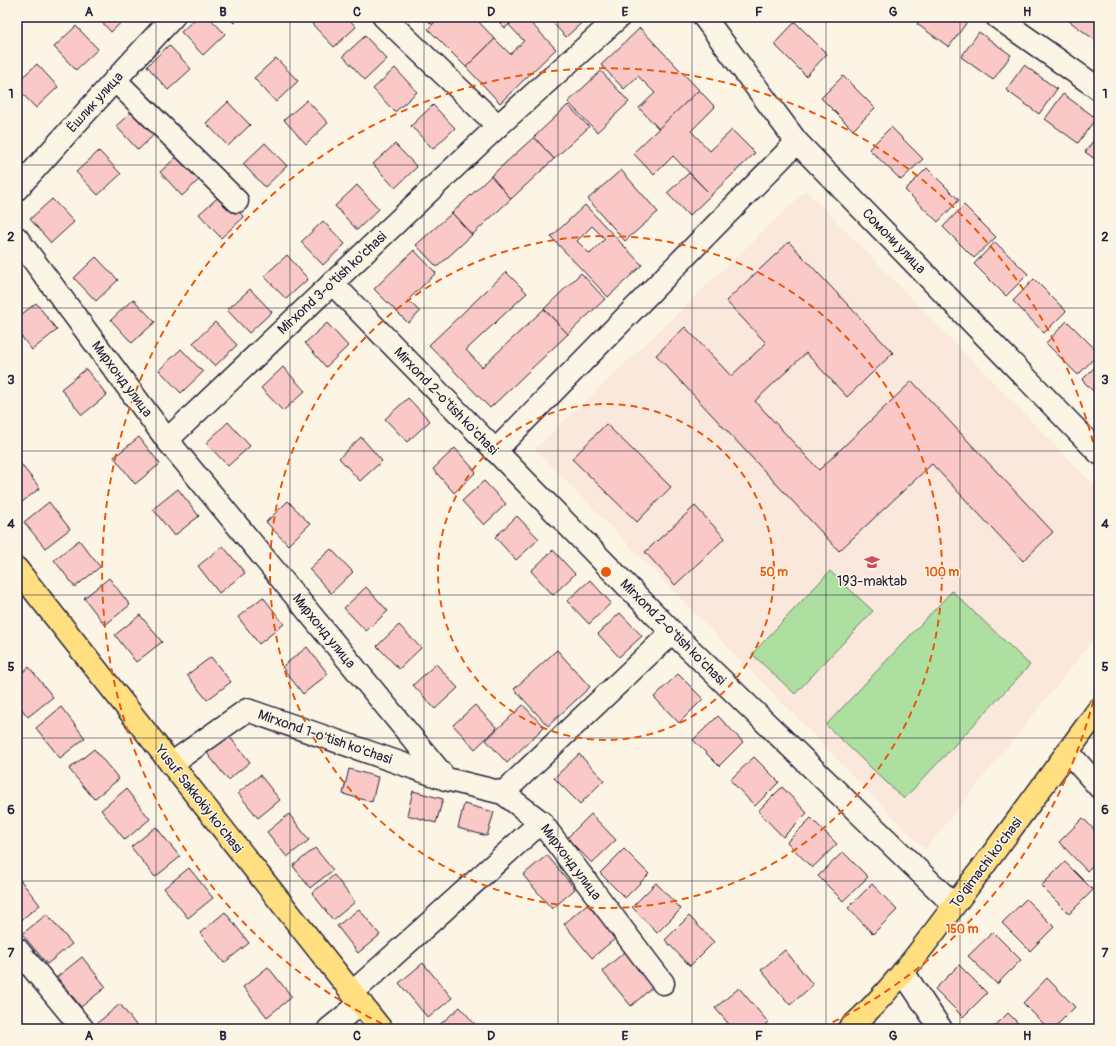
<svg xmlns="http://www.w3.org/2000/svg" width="1116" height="1046" viewBox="0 0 1116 1046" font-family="Pangolin,sans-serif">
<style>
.built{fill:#fbe8dc}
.green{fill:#addfa0;stroke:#68806e}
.building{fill:#fac9c7;stroke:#22223b;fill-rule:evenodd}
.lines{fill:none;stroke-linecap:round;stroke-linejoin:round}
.minor-casing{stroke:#22223b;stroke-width:25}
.major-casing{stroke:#22223b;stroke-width:25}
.minor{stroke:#fcf5e5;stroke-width:22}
.major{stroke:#ffdf80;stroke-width:22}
.grid{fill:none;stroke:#22223b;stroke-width:1;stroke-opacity:0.55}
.ring{fill:none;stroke:#e8590c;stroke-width:2;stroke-dasharray:7 5}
.labels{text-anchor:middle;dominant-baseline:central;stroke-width:3;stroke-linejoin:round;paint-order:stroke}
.street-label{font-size:14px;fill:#22223b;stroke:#fcf5e5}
.poi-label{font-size:14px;fill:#22223b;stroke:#fcf5e5}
.centre{fill:#e8590c;stroke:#fcf5e5;stroke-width:2}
.ring-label{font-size:12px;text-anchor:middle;font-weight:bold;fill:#e8590c;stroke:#fcf5e5;stroke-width:3;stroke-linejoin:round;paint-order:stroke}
.neatline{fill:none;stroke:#22223b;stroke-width:1.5}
.grid-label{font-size:13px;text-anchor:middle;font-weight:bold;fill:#22223b}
</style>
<rect width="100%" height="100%" fill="#fcf5e5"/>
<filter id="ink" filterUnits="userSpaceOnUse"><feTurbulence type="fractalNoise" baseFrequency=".025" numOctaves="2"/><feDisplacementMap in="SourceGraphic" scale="8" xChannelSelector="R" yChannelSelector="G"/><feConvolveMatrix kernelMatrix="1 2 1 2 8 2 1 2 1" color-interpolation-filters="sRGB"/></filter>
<g filter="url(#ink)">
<path class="built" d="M806 190 1099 490V633L925 850 535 449Z"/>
<g class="green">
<path d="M830 571 873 611 795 694 752 654Z"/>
<path d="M952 591 1030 665 904 799 826 725Z"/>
</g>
<g class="building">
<path d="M97 17H127L111 32Z"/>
<path d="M197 17H209L225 34 203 55 181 32Z"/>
<path d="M228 17H240L234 23Z"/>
<path d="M319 17H347L356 27 334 47 312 24Z"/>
<path d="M425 17H438L431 24Z"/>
<path d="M440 17H477L475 18 495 39 466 67 428 29Z"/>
<path d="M494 17H517L505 28Z"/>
<path d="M517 17H525L556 49 500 103 466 67 495 39 510 54 524 41 509 25Z"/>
<path d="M551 17H588L566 37 549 19Z"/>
<path d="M921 17H960L967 22 949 47 917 24Z"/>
<path d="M1071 17H1099V43L1069 21Z"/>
<path d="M795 22 827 54 806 76 774 44Z"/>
<path d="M76 26 98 49 76 70 54 47Z"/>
<path d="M640 28 699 90 659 129 639 108 655 93 638 76 624 89 601 65Z"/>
<path d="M979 32 1011 55 993 80 961 57Z"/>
<path d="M365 36 387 59 365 80 343 56Z"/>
<path d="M169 45 191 69 168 90 147 66Z"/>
<path d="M276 58 298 81 276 102 254 78Z"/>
<path d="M37 64 58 87 36 108 17 88V82Z"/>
<path d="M1024 65 1057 89 1039 114 1006 90Z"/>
<path d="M395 68 417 92 395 112 373 89Z"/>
<path d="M601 71 629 102 597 132 568 102Z"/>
<path d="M843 76 875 108 853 130 821 98Z"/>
<path d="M699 90 715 107 691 131 710 151 732 130 755 153 711 195 673 156 654 175 633 153Z"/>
<path d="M1063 94 1096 118 1078 143 1045 119Z"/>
<path d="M307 100 328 123 306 144 284 120Z"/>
<path d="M228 102 250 125 228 146 206 123Z"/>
<path d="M433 105 455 128 433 149 411 126Z"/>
<path d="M568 105 589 127 554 159 534 137Z"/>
<path d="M138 106 160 129 138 150 116 126Z"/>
<path d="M891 127 923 159 901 180 869 149Z"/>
<path d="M1099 133V162L1085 152Z"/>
<path d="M534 137 554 159 511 199 491 176Z"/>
<path d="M265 143 287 166 265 187 243 164Z"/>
<path d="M395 144 417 167 395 188 373 164Z"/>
<path d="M99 151 121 174 98 195 76 172Z"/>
<path d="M183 151 204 175 182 196 160 172Z"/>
<path d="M927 168 959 200 938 222 905 190Z"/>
<path d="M621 170 658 212 625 241 588 199Z"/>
<path d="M689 173 711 195 689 216 667 193Z"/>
<path d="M491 176 511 199 472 235 452 213Z"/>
<path d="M357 185 379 209 357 230 335 206Z"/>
<path d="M222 194 244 217 221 238 199 214Z"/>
<path d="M52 199 74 222 51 243 30 219Z"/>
<path d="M585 205 642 265 608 297 551 237ZM592 226 605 239 590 254 577 241Z"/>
<path d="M964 205 996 237 974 258 943 227Z"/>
<path d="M452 213 472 235 437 267 416 245Z"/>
<path d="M323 221 345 244 323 265 301 242Z"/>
<path d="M789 242 893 353 847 397 806 353 755 401 819 470 912 381 1053 532 1023 561 932 464 839 551 656 355 685 327 731 376 766 343 726 301Z"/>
<path d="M995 242 1028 274 1006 296 974 264Z"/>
<path d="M414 250 436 273 408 300 420 312 408 323 374 289Z"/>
<path d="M287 255 308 279 286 299 264 276Z"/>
<path d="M96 257 118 280 96 301 74 278Z"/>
<path d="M506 272 527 293 466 350 482 367 544 309 568 334 490 408 429 345Z"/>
<path d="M581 273 605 299 568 334 544 309Z"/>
<path d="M1034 279 1066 311 1044 333 1013 301Z"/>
<path d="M250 289 272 312 249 333 227 310Z"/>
<path d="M133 299 155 322 132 343 111 320Z"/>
<path d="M36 303 57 330 32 350 17 331V318Z"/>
<path d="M1067 321 1099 353 1078 375 1046 343Z"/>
<path d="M215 322 237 345 215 366 193 343Z"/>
<path d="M327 323 348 346 326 367 305 343Z"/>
<path d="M181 349 203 372 181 393 159 370Z"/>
<path d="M1099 363V397L1082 380Z"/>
<path d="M283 367 305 391 283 411 261 388Z"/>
<path d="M86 369 107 395 82 415 61 389Z"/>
<path d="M408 398 430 421 407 442 385 419Z"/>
<path d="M228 422 250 446 228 466 206 443Z"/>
<path d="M606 424 671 487 637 522 572 459Z"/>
<path d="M139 437 160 464 135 484 114 457Z"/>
<path d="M361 437 382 461 360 481 339 458Z"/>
<path d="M455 448 476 472 454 493 433 469Z"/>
<path d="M19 462 40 488 17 506V463Z"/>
<path d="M484 481 506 504 484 525 462 501Z"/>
<path d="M178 489 199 516 174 536 153 509Z"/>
<path d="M288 501 310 524 288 545 266 522Z"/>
<path d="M49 502 70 529 45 548 24 522Z"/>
<path d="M695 506 725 538 675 585 645 552Z"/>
<path d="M517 516 539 539 516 560 495 537Z"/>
<path d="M79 540 100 567 75 587 54 560Z"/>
<path d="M223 546 245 573 219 593 198 566Z"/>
<path d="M331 549 353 572 331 593 309 569Z"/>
<path d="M553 550 575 574 553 595 531 571Z"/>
<path d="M109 578 130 605 105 625 84 598Z"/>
<path d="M590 580 611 603 589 624 567 601Z"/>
<path d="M366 587 388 611 366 631 344 608Z"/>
<path d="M263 597 284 624 259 644 238 617Z"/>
<path d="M620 613 642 636 619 657 598 634Z"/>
<path d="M140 615 162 642 136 662 115 635Z"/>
<path d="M399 625 421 648 399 669 377 646Z"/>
<path d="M307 647 328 674 303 694 282 667Z"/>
<path d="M557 650 590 687 548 726 514 689Z"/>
<path d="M211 657 231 682 207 700 187 675Z"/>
<path d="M436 664 458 688 435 709 413 685Z"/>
<path d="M29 667 53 697 28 717 17 703V677Z"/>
<path d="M678 674 703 699 679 723 654 697Z"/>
<path d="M475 705 497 728 475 749 453 725Z"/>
<path d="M523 705 544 727 507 763 486 740Z"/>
<path d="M61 707 85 738 60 758 36 728Z"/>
<path d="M718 716 743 742 719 766 693 740Z"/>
<path d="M229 736 250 762 228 780 207 753Z"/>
<path d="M94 749 119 779 94 799 69 769Z"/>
<path d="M579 754 604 780 580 804 554 778Z"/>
<path d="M754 757 779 782 755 806 730 780Z"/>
<path d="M349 769 378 777 372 802 343 794Z"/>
<path d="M260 775 280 800 258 818 238 793Z"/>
<path d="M782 787 807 813 783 837 758 811Z"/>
<path d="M126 789 150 819 125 840 101 810Z"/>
<path d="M413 791 443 799 436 823 407 815Z"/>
<path d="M464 804 494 812 487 836 458 828Z"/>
<path d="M289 814 309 840 287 857 267 832Z"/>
<path d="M591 814 616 840 592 863 567 838Z"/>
<path d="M811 818 837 844 812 868 787 842Z"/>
<path d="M1083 818 1099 835V859L1087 871 1059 842Z"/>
<path d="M156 827 180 857 155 877 131 847Z"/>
<path d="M315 848 333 870 310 888 293 866Z"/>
<path d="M624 849 649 874 625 898 600 873Z"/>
<path d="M843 852 868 877 843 901 818 876Z"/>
<path d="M547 855 575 889 552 909 523 875Z"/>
<path d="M1065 862 1093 890 1069 914 1041 886Z"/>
<path d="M189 868 213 898 188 918 164 888Z"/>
<path d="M334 875 355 902 333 920 312 893Z"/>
<path d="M17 876 40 905 17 923Z"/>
<path d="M656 883 681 909 657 933 632 907Z"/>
<path d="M872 884 897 910 873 934 848 908Z"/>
<path d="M1026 899 1054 927 1030 951 1002 923Z"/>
<path d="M587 904 616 938 592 958 564 924Z"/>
<path d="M359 909 380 935 358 953 337 926Z"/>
<path d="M225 912 249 943 224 963 200 933Z"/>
<path d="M47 914 72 944 47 964 22 934Z"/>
<path d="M689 916 714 942 690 966 665 940Z"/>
<path d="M993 932 1021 960 997 984 968 956Z"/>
<path d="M785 950 813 985 790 1005 761 970Z"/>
<path d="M626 951 654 986 631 1006 602 971Z"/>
<path d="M82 957 106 987 81 1007 57 977Z"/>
<path d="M423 963 452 998 428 1018 399 983Z"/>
<path d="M959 965 987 993 963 1017 935 989Z"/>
<path d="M268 967 292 997 267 1017 243 987Z"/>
<path d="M1047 978 1075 1007 1053 1029H1049L1023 1003Z"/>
<path d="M739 988 768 1022 760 1029H733L715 1008Z"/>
<path d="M120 1004 139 1029H98L95 1025Z"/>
<path d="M460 1007 479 1029H438L437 1027Z"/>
<path d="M1008 1013 1024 1029H992Z"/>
</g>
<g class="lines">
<defs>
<g id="minor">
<path d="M384 17 498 126"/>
<path d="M704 17 797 142 1099 453"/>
<path d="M997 17 1099 89"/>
<path d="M115 80 237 201"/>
<path d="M17 189 115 80 173 17"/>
<path d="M17 238 167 440 446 779 503 793 541 822 663 983"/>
<path d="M332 283 672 632 954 905"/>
<path d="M167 440 498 126 619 17"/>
<path d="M495 451 797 142"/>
<path d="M1068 752 1099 787"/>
<path d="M171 764 247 710 446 779"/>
<path d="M503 793 672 632"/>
<path d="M17 949 83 1029"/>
<path d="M903 972 941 1029"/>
<path d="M352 993 541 822"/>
<path d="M329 1029 361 1003"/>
</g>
<g id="major">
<path d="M17 569 381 1029"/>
<path d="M849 1029C895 988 931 936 968 887 1012 828 1056 768 1099 709"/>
</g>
</defs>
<use href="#minor" class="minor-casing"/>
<use href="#major" class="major-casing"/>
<use href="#minor" class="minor"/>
<use href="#major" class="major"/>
</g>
</g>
<path class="grid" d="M156 17V1029M290 17V1029M424 17V1029M558 17V1029M692 17V1029M826 17V1029M960 17V1029M17 165H1099M17 308H1099M17 451H1099M17 595H1099M17 738H1099M17 881H1099"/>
<g class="ring">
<circle cx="606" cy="572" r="168"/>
<circle cx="606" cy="572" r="336"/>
<path d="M1099 677A504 504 0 0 1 819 1029M393 1029A504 504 0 1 1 1099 467"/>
</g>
<defs>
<symbol id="school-bare" viewBox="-9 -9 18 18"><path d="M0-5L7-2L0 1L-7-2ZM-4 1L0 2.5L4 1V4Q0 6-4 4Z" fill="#d1495b" stroke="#fcf5e5" stroke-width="2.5" paint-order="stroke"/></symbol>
</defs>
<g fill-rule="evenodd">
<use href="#school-bare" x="861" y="551" width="22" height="22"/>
</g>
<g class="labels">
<g class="street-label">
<text transform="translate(95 102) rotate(-48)">Ёшлик улица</text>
<text transform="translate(894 241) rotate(46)">Сомони улица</text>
<text transform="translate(332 283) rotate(-43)">Mirxond 3-o'tish ko'chasi</text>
<text transform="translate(122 379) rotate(53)">Мирхонд улица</text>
<text transform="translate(446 401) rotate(46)">Mirxond 2-o'tish ko'chasi</text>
<text transform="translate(324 631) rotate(51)">Мирхонд улица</text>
<text transform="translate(673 632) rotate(45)">Mirxond 2-o'tish ko'chasi</text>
<text transform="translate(325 737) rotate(19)">Mirxond 1-o'tish ko'chasi</text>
<text transform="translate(199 799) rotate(52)">Yusuf Sakkokiy ko'chasi</text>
<text transform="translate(571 862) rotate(53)">Мирхонд улица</text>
<text transform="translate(986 863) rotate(-53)">To'qimachi ko'chasi</text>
</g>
<g class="poi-label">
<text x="872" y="581">193-maktab</text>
</g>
</g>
<circle cx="606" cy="572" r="6" class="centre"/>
<g class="ring-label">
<text x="774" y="576">50 m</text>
<text x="942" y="576">100 m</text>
<text x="962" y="933">150 m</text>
</g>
<rect width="1116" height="1046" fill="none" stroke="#fcf5e5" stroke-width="44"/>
<rect x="22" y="22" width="1072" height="1002" class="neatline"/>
<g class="grid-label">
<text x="89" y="16">A</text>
<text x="223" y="16">B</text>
<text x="357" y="16">C</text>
<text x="491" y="16">D</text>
<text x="625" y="16">E</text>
<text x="759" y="16">F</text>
<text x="893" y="16">G</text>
<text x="1027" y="16">H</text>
<text x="11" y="98">1</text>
<text x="1105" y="98">1</text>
<text x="11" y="241">2</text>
<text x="1105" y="241">2</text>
<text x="11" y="384">3</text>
<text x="1105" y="384">3</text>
<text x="11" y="528">4</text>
<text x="1105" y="528">4</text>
<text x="11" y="671">5</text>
<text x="1105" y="671">5</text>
<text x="11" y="814">6</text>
<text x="1105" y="814">6</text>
<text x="11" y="957">7</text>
<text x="1105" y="957">7</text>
<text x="89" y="1040">A</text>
<text x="223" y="1040">B</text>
<text x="357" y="1040">C</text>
<text x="491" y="1040">D</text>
<text x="625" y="1040">E</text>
<text x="759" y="1040">F</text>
<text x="893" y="1040">G</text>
<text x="1027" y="1040">H</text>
</g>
</svg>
